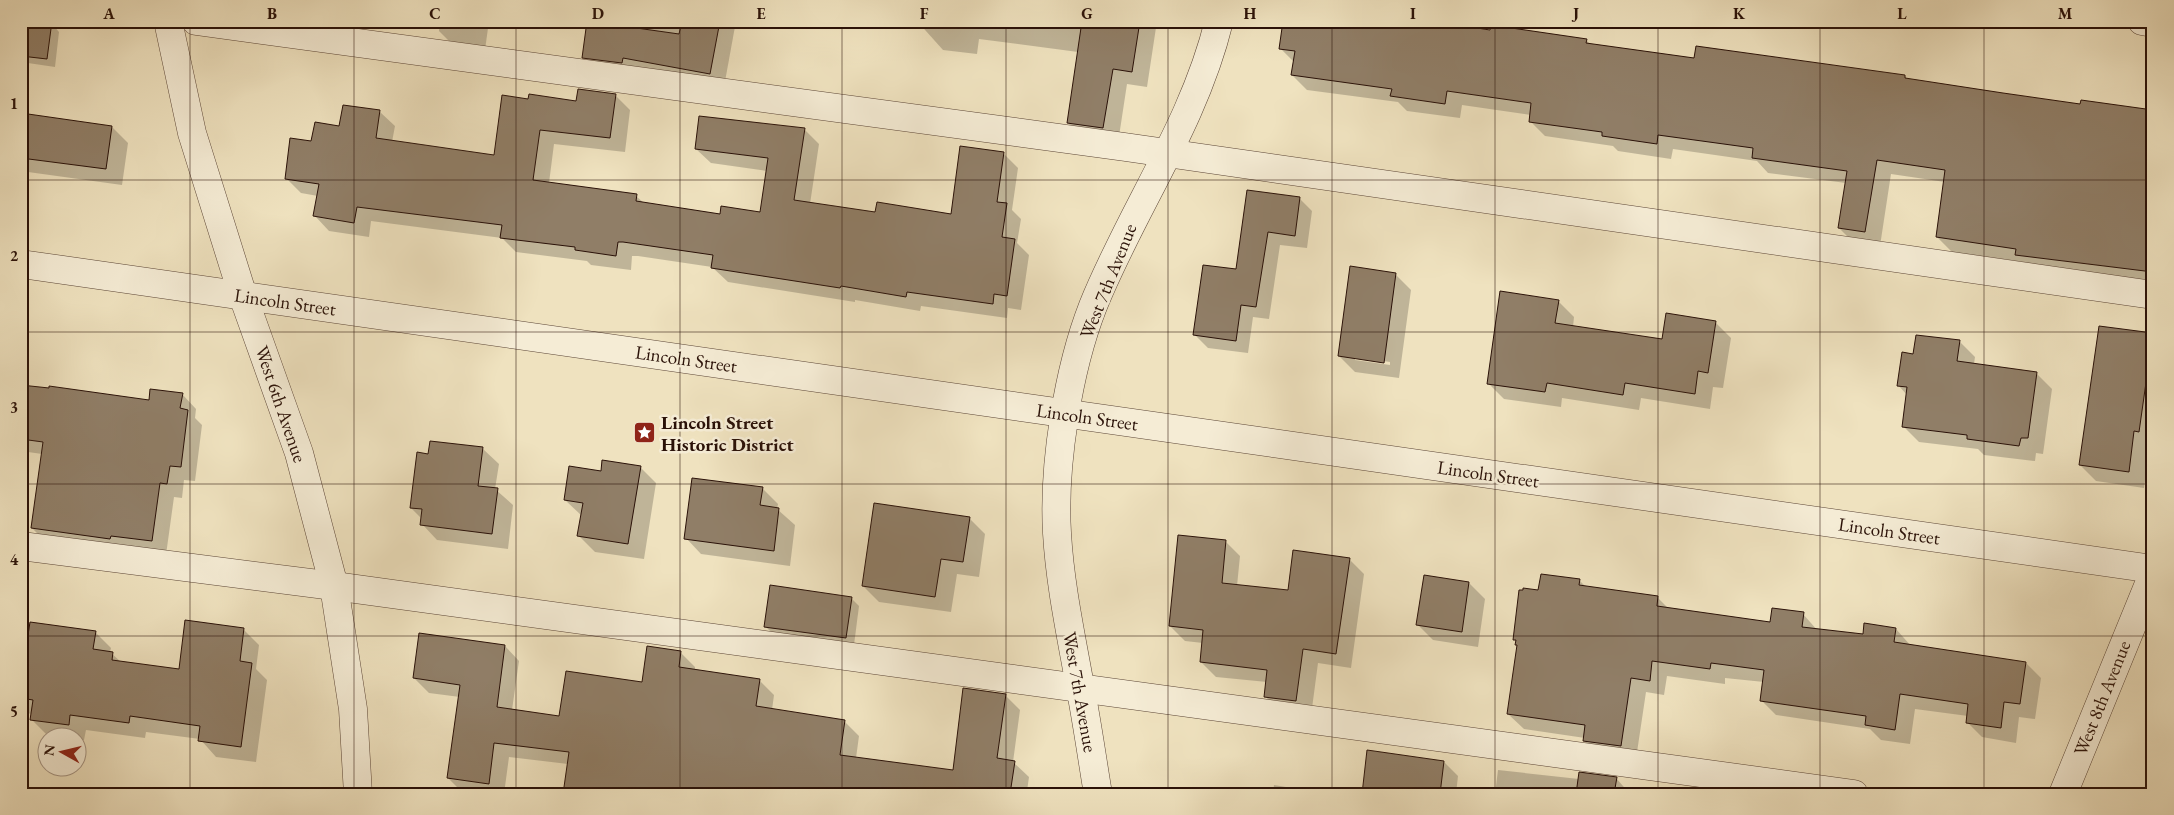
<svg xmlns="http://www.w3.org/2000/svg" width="2174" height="815" viewBox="0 0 2174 815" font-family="'EB Garamond',serif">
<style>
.shadow{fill:#0003;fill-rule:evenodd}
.building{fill:#907e67;stroke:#2a1108}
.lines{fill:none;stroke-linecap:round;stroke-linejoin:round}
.minor-casing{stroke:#5b4536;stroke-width:29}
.minor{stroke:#f5ecd5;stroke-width:28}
.grid{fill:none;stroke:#2a1108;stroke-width:1;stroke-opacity:0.55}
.labels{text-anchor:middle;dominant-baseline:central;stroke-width:5;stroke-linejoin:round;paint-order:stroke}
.street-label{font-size:19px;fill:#2a1108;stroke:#f5ecd5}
.poi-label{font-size:19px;font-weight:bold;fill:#2a1108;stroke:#f5ecd5;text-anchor:start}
.neatline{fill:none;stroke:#2a1108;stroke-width:2}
.grid-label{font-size:16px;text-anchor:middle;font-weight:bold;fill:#2a1108}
</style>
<rect width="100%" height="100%" fill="#efe2bf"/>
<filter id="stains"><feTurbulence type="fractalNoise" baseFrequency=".004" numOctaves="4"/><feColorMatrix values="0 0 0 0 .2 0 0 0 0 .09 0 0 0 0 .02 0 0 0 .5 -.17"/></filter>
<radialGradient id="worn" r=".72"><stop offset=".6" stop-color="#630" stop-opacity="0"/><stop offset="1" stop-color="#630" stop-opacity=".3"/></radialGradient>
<g class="shadow">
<path d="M21 21H53V25L59 32 55 67 21 62Z"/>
<path d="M440 21H489L485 50 453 45 439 31Z"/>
<path d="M589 21H736L724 87 598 72 584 57Z"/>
<path d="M917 21H1157L1147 87 1127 84 1118 143 1083 138 1068 123 1078 52 979 39 977 54 943 50Z"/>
<path d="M1491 31 1586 40 1591 45 1695 60 1905 76 1908 80 2153 115V284L2032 269 2024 262 1952 252 1937 237 1945 182 1891 174 1880 246 1854 243 1839 228 1846 183 1768 173 1757 161 1673 149 1671 159 1618 151 1613 146 1545 136 1530 121 1531 115 1462 105 1460 118 1407 111 1398 102 1307 90 1292 75 1294 62 1280 48Z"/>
<path d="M615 95 630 110 625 152 554 144 549 183 636 196 645 204 721 215 761 213 767 171 711 163 696 149 804 129 819 144 810 204 876 213 952 215 1003 153 1018 168 1012 210 1021 219 1017 243 1029 255 1021 310 1008 308 1007 318 921 306 920 311 855 300V302L728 282 712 267 638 256H632L631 270 591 265 587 261 516 252 502 238 371 221 369 237 329 231 315 216 318 196 301 193 286 178 313 142 340 128 344 106 380 112 395 126 392 142 495 156 529 100 577 103Z"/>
<path d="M21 115 112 127 128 143 122 185 28 172 21 165Z"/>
<path d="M1248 191 1299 198 1312 211 1307 248 1280 245 1269 319 1253 317 1248 353 1208 348 1195 335 1237 271Z"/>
<path d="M1395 274 1411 290 1399 378 1355 372 1339 356ZM1355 357 1390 362V365L1355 360Z"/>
<path d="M1558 301 1574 317 1573 327 1663 341 1716 323 1731 338 1723 388 1713 387 1710 409 1641 398 1639 410 1562 398 1561 407 1504 399 1488 383Z"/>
<path d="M2152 335 2153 447 2150 446 2144 488 2096 481 2080 465Z"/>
<path d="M1959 341 1975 357 1974 364 2036 373 2052 389 2043 454 2036 453 2035 461 1984 455 1978 449 1919 442 1903 426 1907 395 1899 386 1914 355Z"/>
<path d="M21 386 150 401 182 394 196 409 195 418 202 425 195 481 184 480 182 498 174 497 166 555 46 542 32 528 42 454 21 451Z"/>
<path d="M483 449 499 464 495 489 513 505 508 549 437 540 422 524V519L411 508 429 455Z"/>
<path d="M640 467 656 483 644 559 595 552 579 536 582 516 565 500 602 473Z"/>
<path d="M762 488 778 504 777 509 795 525 790 566 701 554 686 538Z"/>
<path d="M969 518 985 534 979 577 957 574 951 612 879 602 863 586Z"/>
<path d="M1225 541 1240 556 1237 586 1289 591 1349 559 1364 574 1351 668 1318 663 1311 716 1280 712 1265 696 1267 682 1216 677 1201 662 1203 643 1185 641 1170 626Z"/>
<path d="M1425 577 1469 583 1485 599 1478 647 1433 640 1417 624Z"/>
<path d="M1579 580 1586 587 1658 598 1669 609 1772 623 1803 614 1818 631 1864 636 1896 629 1911 646 2026 663 2041 678 2035 719 2019 717 2016 743 1982 737 1967 722 1968 716 1915 709 1910 744 1881 740 1870 729 1776 715 1761 700 1764 682 1725 678V684L1667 676 1664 695 1646 692 1636 759 1599 756 1584 741 1585 738 1524 729 1508 714 1518 646 1514 639 1539 591Z"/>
<path d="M851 598 859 606 854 645 773 634 765 626Z"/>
<path d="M21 622 95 632 111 648 110 652 122 663 180 671 243 629 259 645 256 669 267 680 256 762 216 757 200 739 146 732 145 738 86 730 84 740H78V738L47 735 31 719 32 714 21 712Z"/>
<path d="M505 646 519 661 512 710 560 717 643 684 680 652 695 667V670L759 680 774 695 772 710 844 721 859 736 856 758 954 771 1005 695 1020 710 1013 762 1029 777 1027 791 1030 794H564L568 764 509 757 504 794 463 793 448 778 460 697 429 693 414 678Z"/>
<path d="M1444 762 1458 776 1456 794H1363Z"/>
<path d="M1498 770 1579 779 1616 778 1630 794H1495Z"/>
<path d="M1274 785 1304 790 1308 794H1273Z"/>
</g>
<g class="building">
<path d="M21 21H52L47 59 21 56Z"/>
<path d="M587 21 679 34 682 21H720L710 74 623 58 622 63 582 58Z"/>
<path d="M1082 21H1140L1132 72 1113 69 1103 128 1067 123Z"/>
<path d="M1283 21H1433L1490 30 1491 25 1587 39 1586 43 1694 58 1696 46 1905 75V78L2003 93 2080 104 2081 100 2153 110V272L2015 255 2016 249 1936 237 1945 170 1877 160 1865 232 1838 228 1847 171 1752 158 1753 148 1658 135 1657 144 1602 136V132L1529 122 1531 103 1447 91 1445 104 1390 96 1392 89 1291 75 1295 51 1279 49Z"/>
<path d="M578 89 616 94 610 138 540 130 533 180 637 194 636 201 720 214 721 206 760 212 768 158 695 149 699 116 805 128 794 200 875 212 877 202 951 214 960 146 1004 152 997 202 1007 203 1002 237 1015 239 1007 296 994 294 993 304 907 292 906 297 841 286 840 288 711 268 713 255 623 242H618L616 256 575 250V247L500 238 502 225 357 207 354 223 313 216 319 184 285 179 290 138 311 141 315 122 339 126 343 105 380 110 376 138 494 155 502 95 528 99 529 94 576 101Z"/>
<path d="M21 113 112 126 106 169 21 158Z"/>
<path d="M1247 190 1300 197 1295 236 1268 232 1256 307 1241 305 1236 341 1193 335 1203 265 1236 269Z"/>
<path d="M1350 266 1396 273 1384 363 1338 356Z"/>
<path d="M1500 291 1559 300 1555 323 1662 339 1666 313 1716 321 1708 373 1698 371 1695 394 1625 383 1623 395 1547 383 1545 392 1487 384Z"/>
<path d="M2099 326 2153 333 2139 432 2134 431 2129 472 2079 465Z"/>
<path d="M1916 335 1960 340 1957 361 2037 372 2028 438H2021L2019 446 1967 439V435L1902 427 1907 387 1897 386 1902 352 1913 354Z"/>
<path d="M21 385 49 388V386L149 400 150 389 183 393 180 408 188 410 181 467 170 466 167 484 160 483 152 541 111 536 110 539 31 528 43 442 21 439Z"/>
<path d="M430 441 483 447 478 486 498 488 492 534 420 525 422 509 410 508 417 452 428 454Z"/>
<path d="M602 460 641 466 628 544 577 536 583 503 564 500 569 466 601 471Z"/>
<path d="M692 478 763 487 760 505 779 508 774 551 684 539Z"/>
<path d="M874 503 970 517 963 562 941 559 935 597 862 586Z"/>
<path d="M1178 535 1226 540 1222 583 1288 590 1293 550 1350 558 1336 654 1303 649 1296 701 1264 697 1267 670 1200 662 1203 630 1169 626Z"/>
<path d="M1541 574 1580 579 1579 585 1658 596 1657 606 1770 622 1772 608 1804 612 1802 627 1863 634 1864 623 1896 628 1894 642 2026 662 2020 704 2004 702 2001 728 1966 723 1968 704 1900 694 1895 730 1865 725 1866 716 1760 701 1764 670 1711 663 1710 669 1652 661 1650 681 1631 678 1621 746 1583 741 1585 725 1507 714 1517 645H1515L1516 640H1513L1519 590H1523V588L1538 590Z"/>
<path d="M1424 575 1469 582 1462 632 1416 625Z"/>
<path d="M770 585 852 597 846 638 764 627Z"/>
<path d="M185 620 244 628 240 661 252 663 241 747 198 741 200 726 130 716 129 723 70 715 69 725 30 720 33 700 21 698V681L30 622 96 631 93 649 113 652 112 660 179 669Z"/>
<path d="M419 633 505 645 497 707 559 716 566 671 642 682 647 646 681 651 679 667 760 679 756 706 845 720 840 755 953 770 963 688 1006 694 997 758 1015 761 1010 794H563L569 752 494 743 489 784 447 778 460 685 413 678Z"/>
<path d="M1367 750 1444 761 1440 794H1362Z"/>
<path d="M1579 772 1617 777 1614 794H1576Z"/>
</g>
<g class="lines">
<defs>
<g id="minor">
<path d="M168 21 192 133 243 296 299 453 334 586 353 709 358 794"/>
<path d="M196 21 1125 147 2153 295"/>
<path d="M2142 21 2153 23"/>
<path d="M21 264 2153 569"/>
<path d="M21 546 334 586 1854 794"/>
<path d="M1098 794C1092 758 1087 722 1080 686 1071 635 1060 585 1057 533 1053 465 1068 370 1093 306 1132 209 1194 124 1219 21"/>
<path d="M2063 794 2153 574"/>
</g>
</defs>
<use href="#minor" class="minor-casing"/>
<use href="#minor" class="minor"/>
</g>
<path class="grid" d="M190 21V794M354 21V794M516 21V794M680 21V794M842 21V794M1006 21V794M1168 21V794M1332 21V794M1495 21V794M1658 21V794M1820 21V794M1984 21V794M21 180H2153M21 332H2153M21 484H2153M21 636H2153"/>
<defs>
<symbol id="sight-square" viewBox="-11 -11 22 22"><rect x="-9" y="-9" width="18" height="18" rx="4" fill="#8f2418" stroke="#f5ecd5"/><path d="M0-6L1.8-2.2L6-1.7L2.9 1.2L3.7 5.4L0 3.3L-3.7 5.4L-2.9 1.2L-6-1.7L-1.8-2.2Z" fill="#fff"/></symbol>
</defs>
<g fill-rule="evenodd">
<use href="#sight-square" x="632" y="420" width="25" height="25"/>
</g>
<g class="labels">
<g class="street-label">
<text transform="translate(1108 281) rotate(-68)">West 7th Avenue</text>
<text transform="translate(285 302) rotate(8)">Lincoln Street</text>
<text transform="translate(686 359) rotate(8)">Lincoln Street</text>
<text transform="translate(281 404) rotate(71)">West 6th Avenue</text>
<text transform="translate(1087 417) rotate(8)">Lincoln Street</text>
<text transform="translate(1488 474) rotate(8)">Lincoln Street</text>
<text transform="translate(1889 531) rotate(8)">Lincoln Street</text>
<text transform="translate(1080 692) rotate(80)">West 7th Avenue</text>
<text transform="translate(2102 698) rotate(-68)">West 8th Avenue</text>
</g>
<g class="poi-label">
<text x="661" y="422">Lincoln Street<tspan x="661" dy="22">Historic District</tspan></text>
</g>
</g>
<rect width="2174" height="815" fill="none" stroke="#efe2bf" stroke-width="55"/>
<g transform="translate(62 752) rotate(278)"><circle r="24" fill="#f5ecd5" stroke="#a49483"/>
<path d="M0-4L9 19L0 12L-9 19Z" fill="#8f2418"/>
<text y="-8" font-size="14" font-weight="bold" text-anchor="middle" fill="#2a1108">N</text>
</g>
<rect x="28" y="28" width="2118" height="760" class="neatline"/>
<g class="grid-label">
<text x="109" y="19">A</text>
<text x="272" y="19">B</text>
<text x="435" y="19">C</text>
<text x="598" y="19">D</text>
<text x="761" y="19">E</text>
<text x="924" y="19">F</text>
<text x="1087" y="19">G</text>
<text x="1250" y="19">H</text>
<text x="1413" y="19">I</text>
<text x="1576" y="19">J</text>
<text x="1739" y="19">K</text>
<text x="1902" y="19">L</text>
<text x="2065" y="19">M</text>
<text x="14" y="109">1</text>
<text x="14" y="261">2</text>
<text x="14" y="413">3</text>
<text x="14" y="565">4</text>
<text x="14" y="717">5</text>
</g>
<rect width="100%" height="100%" filter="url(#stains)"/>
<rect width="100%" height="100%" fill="url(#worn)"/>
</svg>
